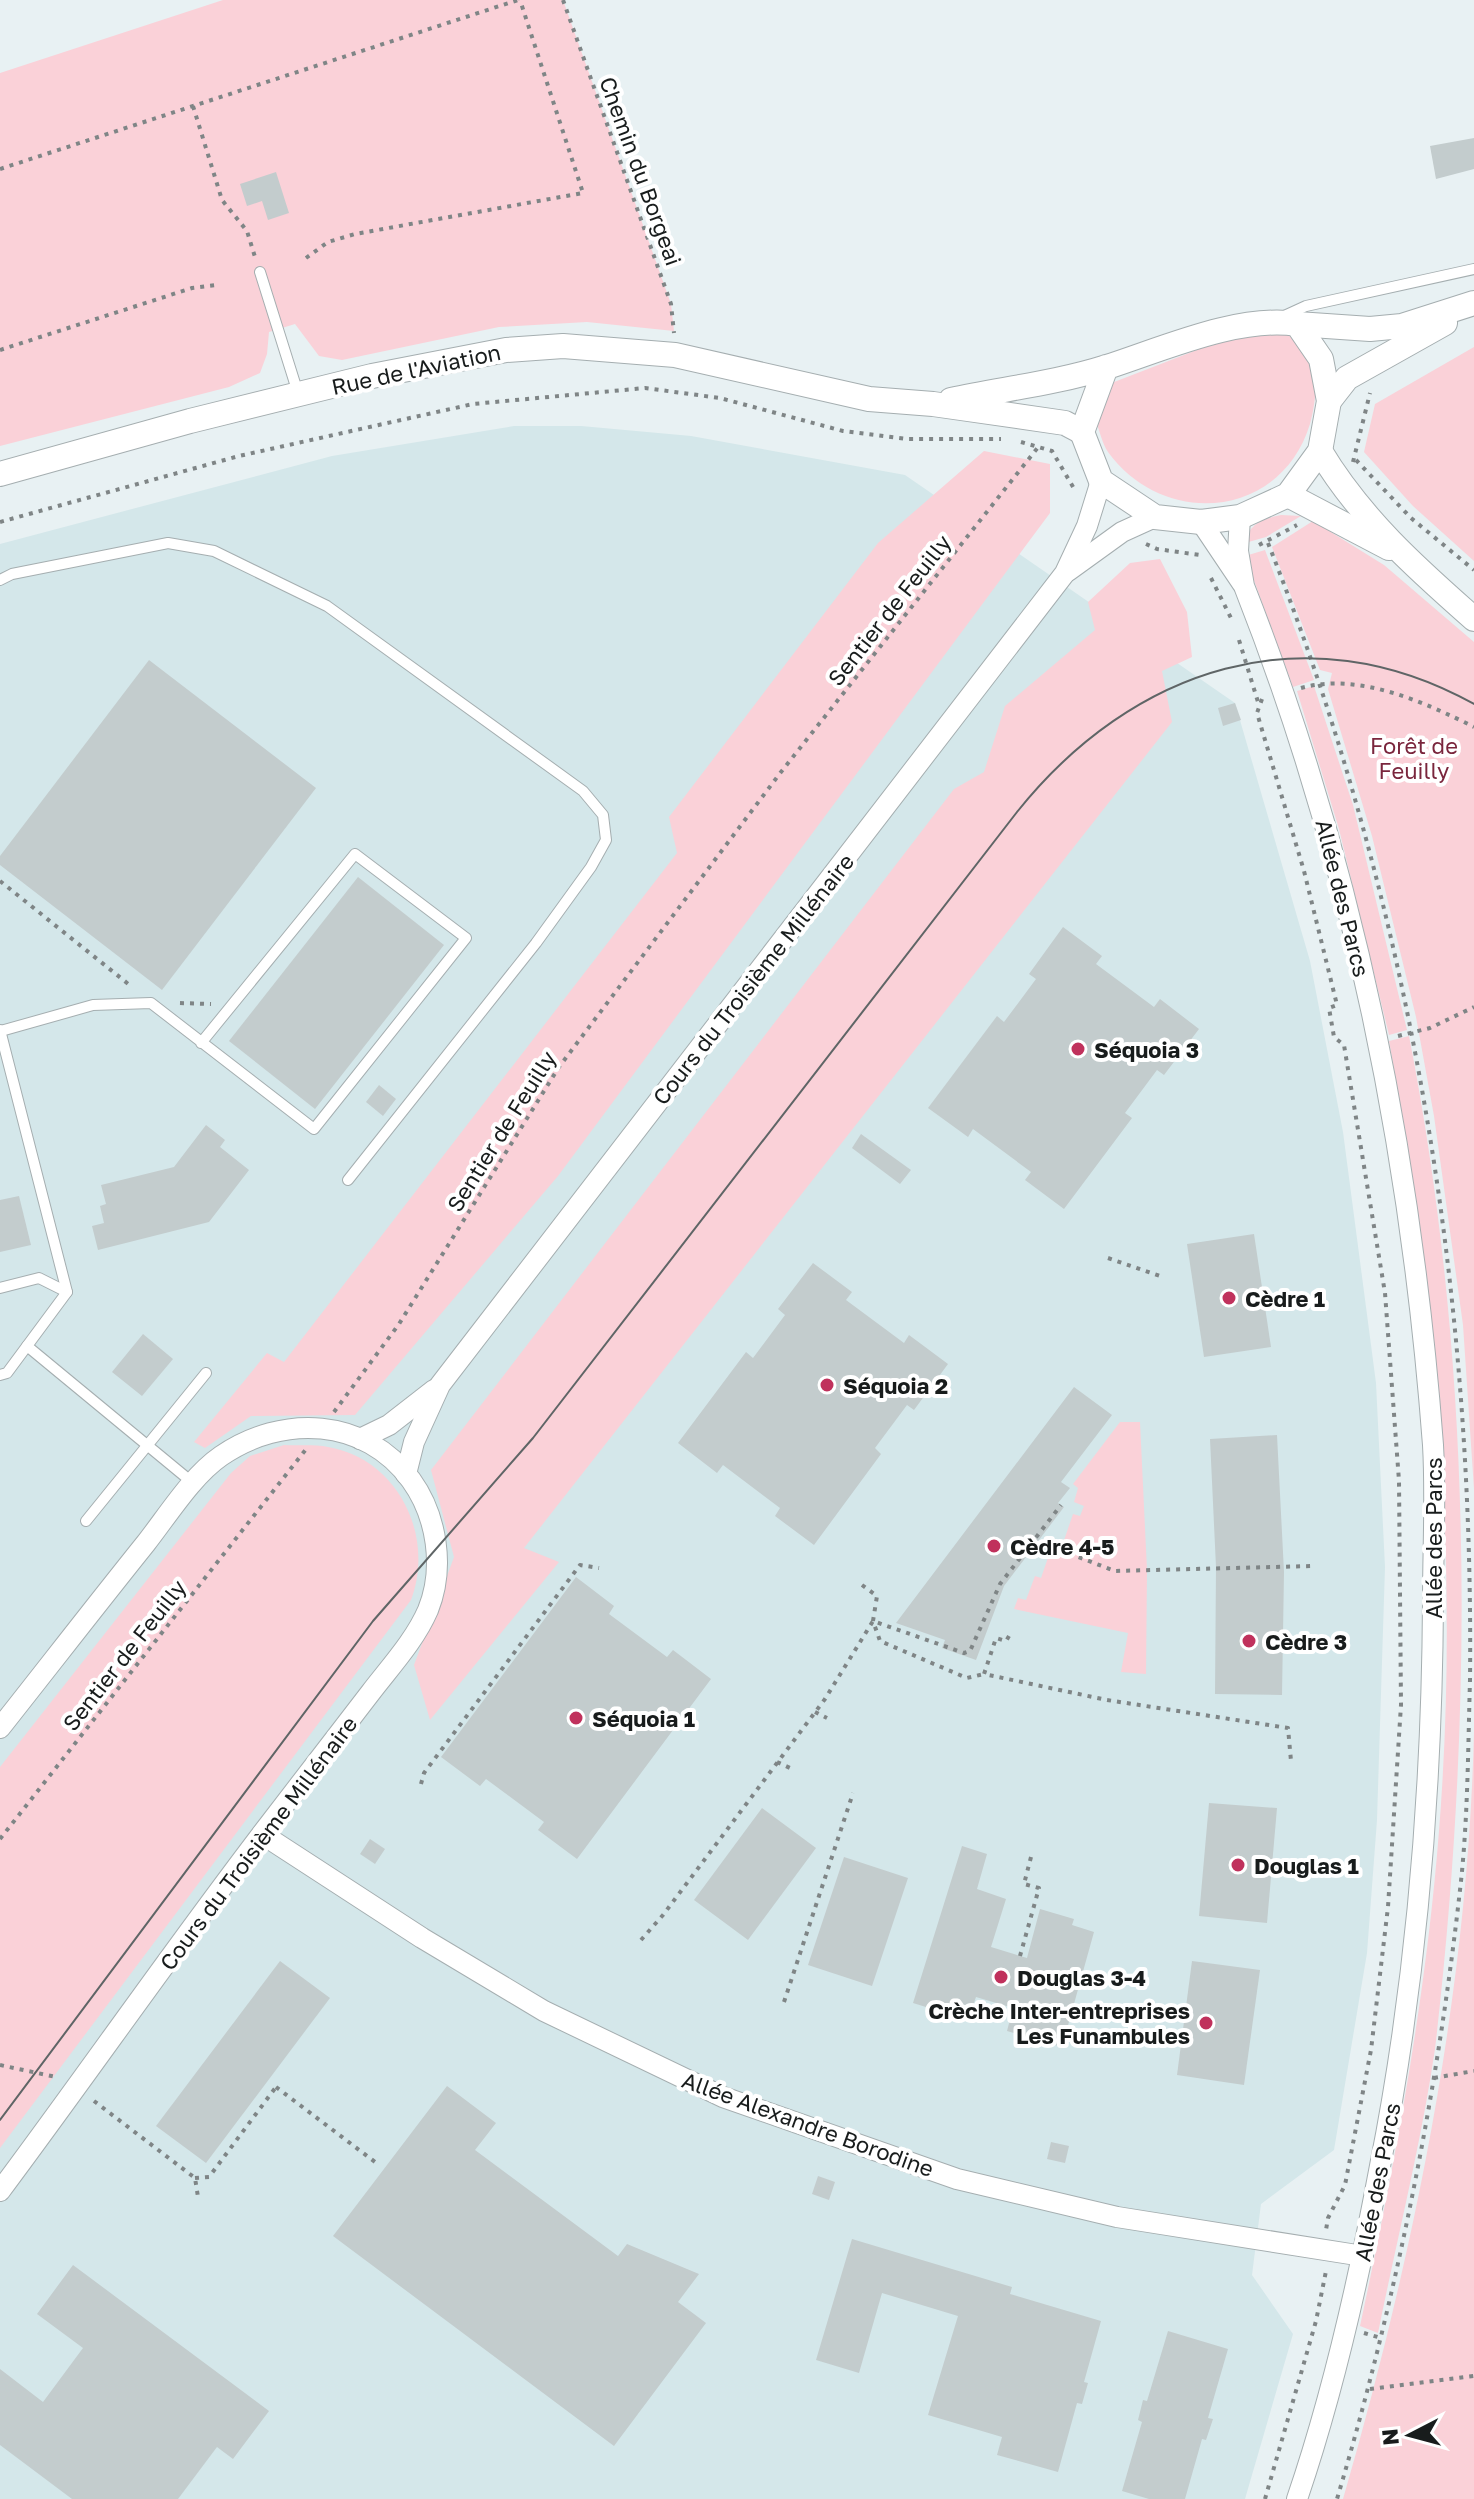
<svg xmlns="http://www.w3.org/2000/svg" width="1474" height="2499" viewBox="0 0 1474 2499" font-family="'Golos Text',sans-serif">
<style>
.built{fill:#d4e7ea}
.green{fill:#fad1d8}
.building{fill:#c3cccd}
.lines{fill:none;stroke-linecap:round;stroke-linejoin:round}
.service-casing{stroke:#a5aeb0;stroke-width:12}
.minor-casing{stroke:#a5aeb0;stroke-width:22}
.tertiary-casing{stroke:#a5aeb0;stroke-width:26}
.path{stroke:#7f8586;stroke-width:4;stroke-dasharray:4 6;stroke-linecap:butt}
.service{stroke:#fff;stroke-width:10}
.minor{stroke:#fff;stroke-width:20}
.tertiary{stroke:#fff;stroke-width:24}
.tram{stroke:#5f6566;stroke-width:2}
.poi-dot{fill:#c0315c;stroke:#fff;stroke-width:3}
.labels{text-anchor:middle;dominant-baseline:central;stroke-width:8;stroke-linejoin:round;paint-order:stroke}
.street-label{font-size:22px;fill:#181c1c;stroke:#fff}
.park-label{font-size:22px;fill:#7a263d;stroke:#fff}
.poi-label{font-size:22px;font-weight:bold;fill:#181c1c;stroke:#fff;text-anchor:start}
</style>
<rect width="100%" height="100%" fill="#e8f1f3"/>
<path class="built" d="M514 426H581L691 436 905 475 1235 703 1310 961 1343 1132 1376 1383 1385 1567 1377 1820 1367 1953 1334 2150 1261 2204 1252 2275 1293 2334 1245 2499H0V544L332 456Z"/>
<g class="green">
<path d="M223 0H563L671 304 674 331 587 322 499 327 342 360 319 356 295 324 269 332 267 354 260 373 229 387 0 446V73Z"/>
<path d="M1270 330 1293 333C1299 344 1311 358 1314 370 1318 386 1314 409 1310 424 1281 519 1164 529 1108 452 1102 443 1099 429 1095 418L1109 384 1215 343Z"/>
<path d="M1474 347V561L1413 506 1364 452 1375 404Z"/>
<path d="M984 451 1050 464V513L558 1176 355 1415 251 1416 205 1448 194 1442 267 1353 284 1362 677 853 669 817 878 543Z"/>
<path d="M1281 515 1301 516 1266 537 1245 543C1249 523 1263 519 1281 515Z"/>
<path d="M1313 521 1384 565 1474 642V1489L1463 1325 1434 1116 1416 1017 1372 836 1328 689 1332 673 1320 670 1272 547Z"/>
<path d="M1265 550 1314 680 1293 687 1245 556Z"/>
<path d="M1160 559 1187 612 1192 657 1162 671 1172 722 524 1548 559 1562 430 1720 414 1665 454 1557 431 1470 954 789 984 772 1005 706 1095 630 1088 602 1130 563Z"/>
<path d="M1314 686 1353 805 1407 1030 1389 1035 1339 829 1297 691Z"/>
<path d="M1409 1036C1474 1368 1474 1713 1435 2049 1421 2144 1397 2239 1378 2333L1360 2326C1395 2163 1426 1998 1439 1831 1460 1567 1437 1301 1389 1041Z"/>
<path d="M1120 1422H1140L1147 1570 1146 1674 1121 1672 1128 1633 1014 1609 1018 1598 1026 1600 1035 1576 1041 1578 1051 1549 1060 1552 1073 1514 1080 1516 1084 1506 1074 1502 1078 1488 1073 1484Z"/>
<path d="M284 1445C298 1446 314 1444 328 1447 399 1459 435 1537 411 1600L0 2148V1767L231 1473 250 1456Z"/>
<path d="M1474 1731V2499H1343C1415 2250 1468 1991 1474 1731Z"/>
</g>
<g class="building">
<path d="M1474 138V169L1436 179 1430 146Z"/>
<path d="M276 172 289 213 268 220 262 201 247 206 240 184Z"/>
<path d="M149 660 316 788 162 990 0 865V856Z"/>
<path d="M1235 703 1241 720 1223 726 1218 708Z"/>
<path d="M358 877 444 945 315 1109 229 1041Z"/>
<path d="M1063 927 1102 956 1096 964 1154 1007 1160 999 1199 1029 1164 1075 1157 1070 1125 1113 1132 1118 1064 1209 1025 1180 1031 1172 973 1129 968 1137 928 1108 997 1016 1004 1022 1036 979 1029 974Z"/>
<path d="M379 1085 396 1099 383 1116 366 1102Z"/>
<path d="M206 1125 225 1140 220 1147 249 1170 209 1222 98 1250 92 1226 104 1223 100 1206 106 1204 101 1185 174 1167Z"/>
<path d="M861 1134 911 1170 900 1184 852 1148Z"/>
<path d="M19 1196 31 1245 0 1252V1200Z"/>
<path d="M1254 1234 1271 1347 1204 1357 1187 1244Z"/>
<path d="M813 1263 852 1292 846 1300 904 1343 909 1335 948 1364 914 1410 907 1405 875 1448 881 1454 814 1545 775 1516 780 1508 723 1465 717 1473 678 1443 746 1352 753 1358 785 1315 778 1309Z"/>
<path d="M143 1334 173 1359 142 1396 112 1372Z"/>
<path d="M1074 1387 1112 1415 1061 1482 1070 1488 1058 1503 1064 1507 1004 1586 976 1660 942 1648 945 1640 896 1623Z"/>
<path d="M1277 1435 1284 1572 1282 1695 1215 1694 1216 1567 1210 1439Z"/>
<path d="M576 1577 614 1606 609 1614 667 1657 673 1650 711 1679 577 1859 538 1830 544 1822 486 1779 480 1786 441 1757Z"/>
<path d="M1209 1803 1277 1808 1267 1923 1199 1916Z"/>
<path d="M762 1808 816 1848 748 1940 694 1900Z"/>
<path d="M370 1839 385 1849 375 1864 360 1854Z"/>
<path d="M962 1846 987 1854 977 1889 1006 1899 991 1947 1027 1958 1040 1909 1074 1919 1072 1925 1094 1932 1062 2047 1007 2031 1013 2008 976 1997 968 2020 913 2003Z"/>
<path d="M844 1857 908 1878 872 1986 808 1965Z"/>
<path d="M280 1961 330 1998 206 2163 156 2126Z"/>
<path d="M1192 1961 1260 1970 1244 2085 1177 2075Z"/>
<path d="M447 2086 496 2123 475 2150 618 2256 627 2244 699 2274 678 2302 706 2323 614 2446 333 2236Z"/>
<path d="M1051 2142 1069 2146 1065 2163 1047 2159Z"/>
<path d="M818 2176 835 2182 829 2200 812 2194Z"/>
<path d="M852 2239 1012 2287 1010 2294 1101 2321 1084 2382 1088 2383 1082 2404 1077 2403 1058 2472 997 2455 1002 2437 928 2415 958 2316 882 2293 859 2373 816 2360Z"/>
<path d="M73 2265 269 2411 233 2459 217 2447 178 2499H72L0 2445V2369L43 2402 83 2348 37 2314Z"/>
<path d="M1168 2331 1228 2349 1208 2418 1213 2419 1206 2440 1202 2439 1185 2499H1149L1122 2491 1142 2422 1138 2420 1143 2400 1147 2401Z"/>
</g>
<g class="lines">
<defs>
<g id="service">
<path d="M260 272 298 393"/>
<path d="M1282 317 1306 306 1474 269"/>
<path d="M0 580 12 574 168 543 214 551 327 606 583 791 603 815 606 840 591 867 536 943 348 1180"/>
<path d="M0 1030 67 1292 7 1373 0 1375"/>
<path d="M1 1031 93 1005 151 1003 314 1129 466 938 355 854 201 1043"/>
<path d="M0 1288 39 1278 67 1292"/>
<path d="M27 1346 193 1483"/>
<path d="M86 1521 206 1373"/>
</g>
<g id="minor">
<path d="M1240 517 1238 551 1244 586C1352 860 1411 1152 1433 1445 1436 1496 1433 1550 1433 1601 1432 1792 1417 1979 1380 2166 1359 2279 1334 2391 1297 2499"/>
<path d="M1201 522 1242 583"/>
<path d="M1068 571 1122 532 1155 517"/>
<path d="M360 1439 389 1425 434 1390"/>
<path d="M406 1474 414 1442 440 1385 1065 573 1087 526 1101 481"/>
<path d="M0 1728C49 1666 97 1604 146 1543 168 1515 192 1476 221 1456 282 1414 365 1417 411 1480 437 1516 445 1568 428 1610 415 1640 391 1666 371 1692 338 1735 304 1779 271 1822 178 1943 91 2069 0 2191"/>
<path d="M262 1834 422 1938 544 2011 723 2097 957 2179 1117 2217 1363 2256"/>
</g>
<g id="tertiary">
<path d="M1297 324 1370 329 1402 326 1474 303"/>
<path d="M951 400C1002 389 1057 383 1107 367 1163 349 1239 315 1297 324L1321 359 1329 401 1320 451 1288 495 1240 517 1201 522 1155 517 1101 481 1082 432 1106 367"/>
<path d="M1329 401 1347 378 1445 323"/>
<path d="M1320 451C1360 518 1416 568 1474 619"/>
<path d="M0 474 190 421 372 376 506 350 563 346 675 355 869 399 933 404 1065 423 1082 432"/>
<path d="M1288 495 1389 548"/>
</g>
</defs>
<use href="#service" class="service-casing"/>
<use href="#minor" class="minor-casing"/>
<use href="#tertiary" class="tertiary-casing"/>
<g class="path">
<path d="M563 0 671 304 674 333"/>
<path d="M193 106 222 200 247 231 255 257"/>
<path d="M0 169 518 0"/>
<path d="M306 258 328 242 355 234 583 193 520 0"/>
<path d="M0 350 192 288 217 285"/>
<path d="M1021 442 1052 451 1076 492"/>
<path d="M1356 460 1411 518 1474 570"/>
<path d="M1353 462 1370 393"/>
<path d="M0 522 239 456 473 404 645 388 720 398 843 431 908 439H1001"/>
<path d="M1268 543C1411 904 1474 1293 1470 1680 1468 1747 1468 1815 1461 1881 1438 2090 1397 2297 1337 2499"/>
<path d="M1146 544 1157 549 1200 555"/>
<path d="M1259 545 1297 525"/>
<path d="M1211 578 1232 620"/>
<path d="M1239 640 1258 702"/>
<path d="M1301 688C1358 672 1424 702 1474 727"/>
<path d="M1262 699 1257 713 1304 871 1337 1005 1329 1008 1334 1037 1344 1045 1385 1293 1399 1481 1401 1705 1388 1907 1371 2050 1345 2185 1328 2218 1326 2230"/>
<path d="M0 881 132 987"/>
<path d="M180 1003 211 1004"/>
<path d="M1398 1036 1430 1028 1474 1007"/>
<path d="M1108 1258 1160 1276"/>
<path d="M334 1412 399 1324 559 1067 781 772 1039 446"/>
<path d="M1060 1550 1115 1571 1315 1566"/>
<path d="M862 1585 877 1596 873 1621 880 1641 967 1678 984 1674"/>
<path d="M1009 1636 1006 1641 996 1638 984 1674 1107 1700 1288 1728 1291 1761"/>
<path d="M815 1712 827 1718"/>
<path d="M777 1762 790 1768"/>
<path d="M421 1784 424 1773 580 1565 599 1568"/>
<path d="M0 1839 307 1448"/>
<path d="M641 1940 663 1915 825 1699 873 1621 964 1653 970 1651 1000 1584 1061 1505"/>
<path d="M1020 1956 1039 1888 1024 1884 1031 1857"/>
<path d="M784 2002 853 1793"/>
<path d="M0 2065 56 2077"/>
<path d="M1434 2078 1474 2071"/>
<path d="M276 2087 379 2165"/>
<path d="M94 2101 195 2178 198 2197"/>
<path d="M195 2178 209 2177 276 2087 273 2085"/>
<path d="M1364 2333 1381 2338"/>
<path d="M1370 2389 1474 2376"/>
<path d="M1265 2499 1316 2321 1326 2271"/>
</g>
<use href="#service" class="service"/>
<use href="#minor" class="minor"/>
<use href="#tertiary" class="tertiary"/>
<path class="tram" d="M0 2120 373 1621 533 1438 1017 812C1132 668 1305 610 1474 704"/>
</g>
<g class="poi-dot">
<circle cx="1078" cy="1049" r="8"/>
<circle cx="1229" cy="1298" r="8"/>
<circle cx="827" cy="1385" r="8"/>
<circle cx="994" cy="1546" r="8"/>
<circle cx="1249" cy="1641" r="8"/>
<circle cx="576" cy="1718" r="8"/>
<circle cx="1238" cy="1865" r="8"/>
<circle cx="1001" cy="1977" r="8"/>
<circle cx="1206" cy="2023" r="8"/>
</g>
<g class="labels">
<g class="street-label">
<text transform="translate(641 171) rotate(70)">Chemin du Borgeai</text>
<text transform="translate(416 369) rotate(-12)">Rue de l'Aviation</text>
<text transform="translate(889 610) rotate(-52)">Sentier de Feuilly</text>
<text transform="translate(1343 898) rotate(76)">Allée des Parcs</text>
<text transform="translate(753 979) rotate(-52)">Cours du Troisième Millénaire</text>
<text transform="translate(501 1131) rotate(-58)">Sentier de Feuilly</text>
<text transform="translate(1433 1538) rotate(-90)">Allée des Parcs</text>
<text transform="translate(124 1655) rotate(-52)">Sentier de Feuilly</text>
<text transform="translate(258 1843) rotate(-53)">Cours du Troisième Millénaire</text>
<text transform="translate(808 2124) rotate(20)">Allée Alexandre Borodine</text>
<text transform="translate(1377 2182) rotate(-79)">Allée des Parcs</text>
</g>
<g class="park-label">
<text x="1414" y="745">Forêt de<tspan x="1414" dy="25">Feuilly</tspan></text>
</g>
<g class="poi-label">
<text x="1094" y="1049">Séquoia 3</text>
<text x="1245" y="1298">Cèdre 1</text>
<text x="843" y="1385">Séquoia 2</text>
<text x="1010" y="1546">Cèdre 4-5</text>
<text x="1265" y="1641">Cèdre 3</text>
<text x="592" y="1718">Séquoia 1</text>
<text x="1254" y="1865">Douglas 1</text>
<text x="1017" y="1977">Douglas 3-4</text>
<text x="1190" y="2010" text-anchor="end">Crèche Inter-entreprises<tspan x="1190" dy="25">Les Funambules</tspan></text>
</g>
</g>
<g transform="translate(1410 2435) rotate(264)" stroke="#ffffff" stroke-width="6" paint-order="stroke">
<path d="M0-6L14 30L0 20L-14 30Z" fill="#181c1c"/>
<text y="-12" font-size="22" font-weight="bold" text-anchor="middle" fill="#181c1c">N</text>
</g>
</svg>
